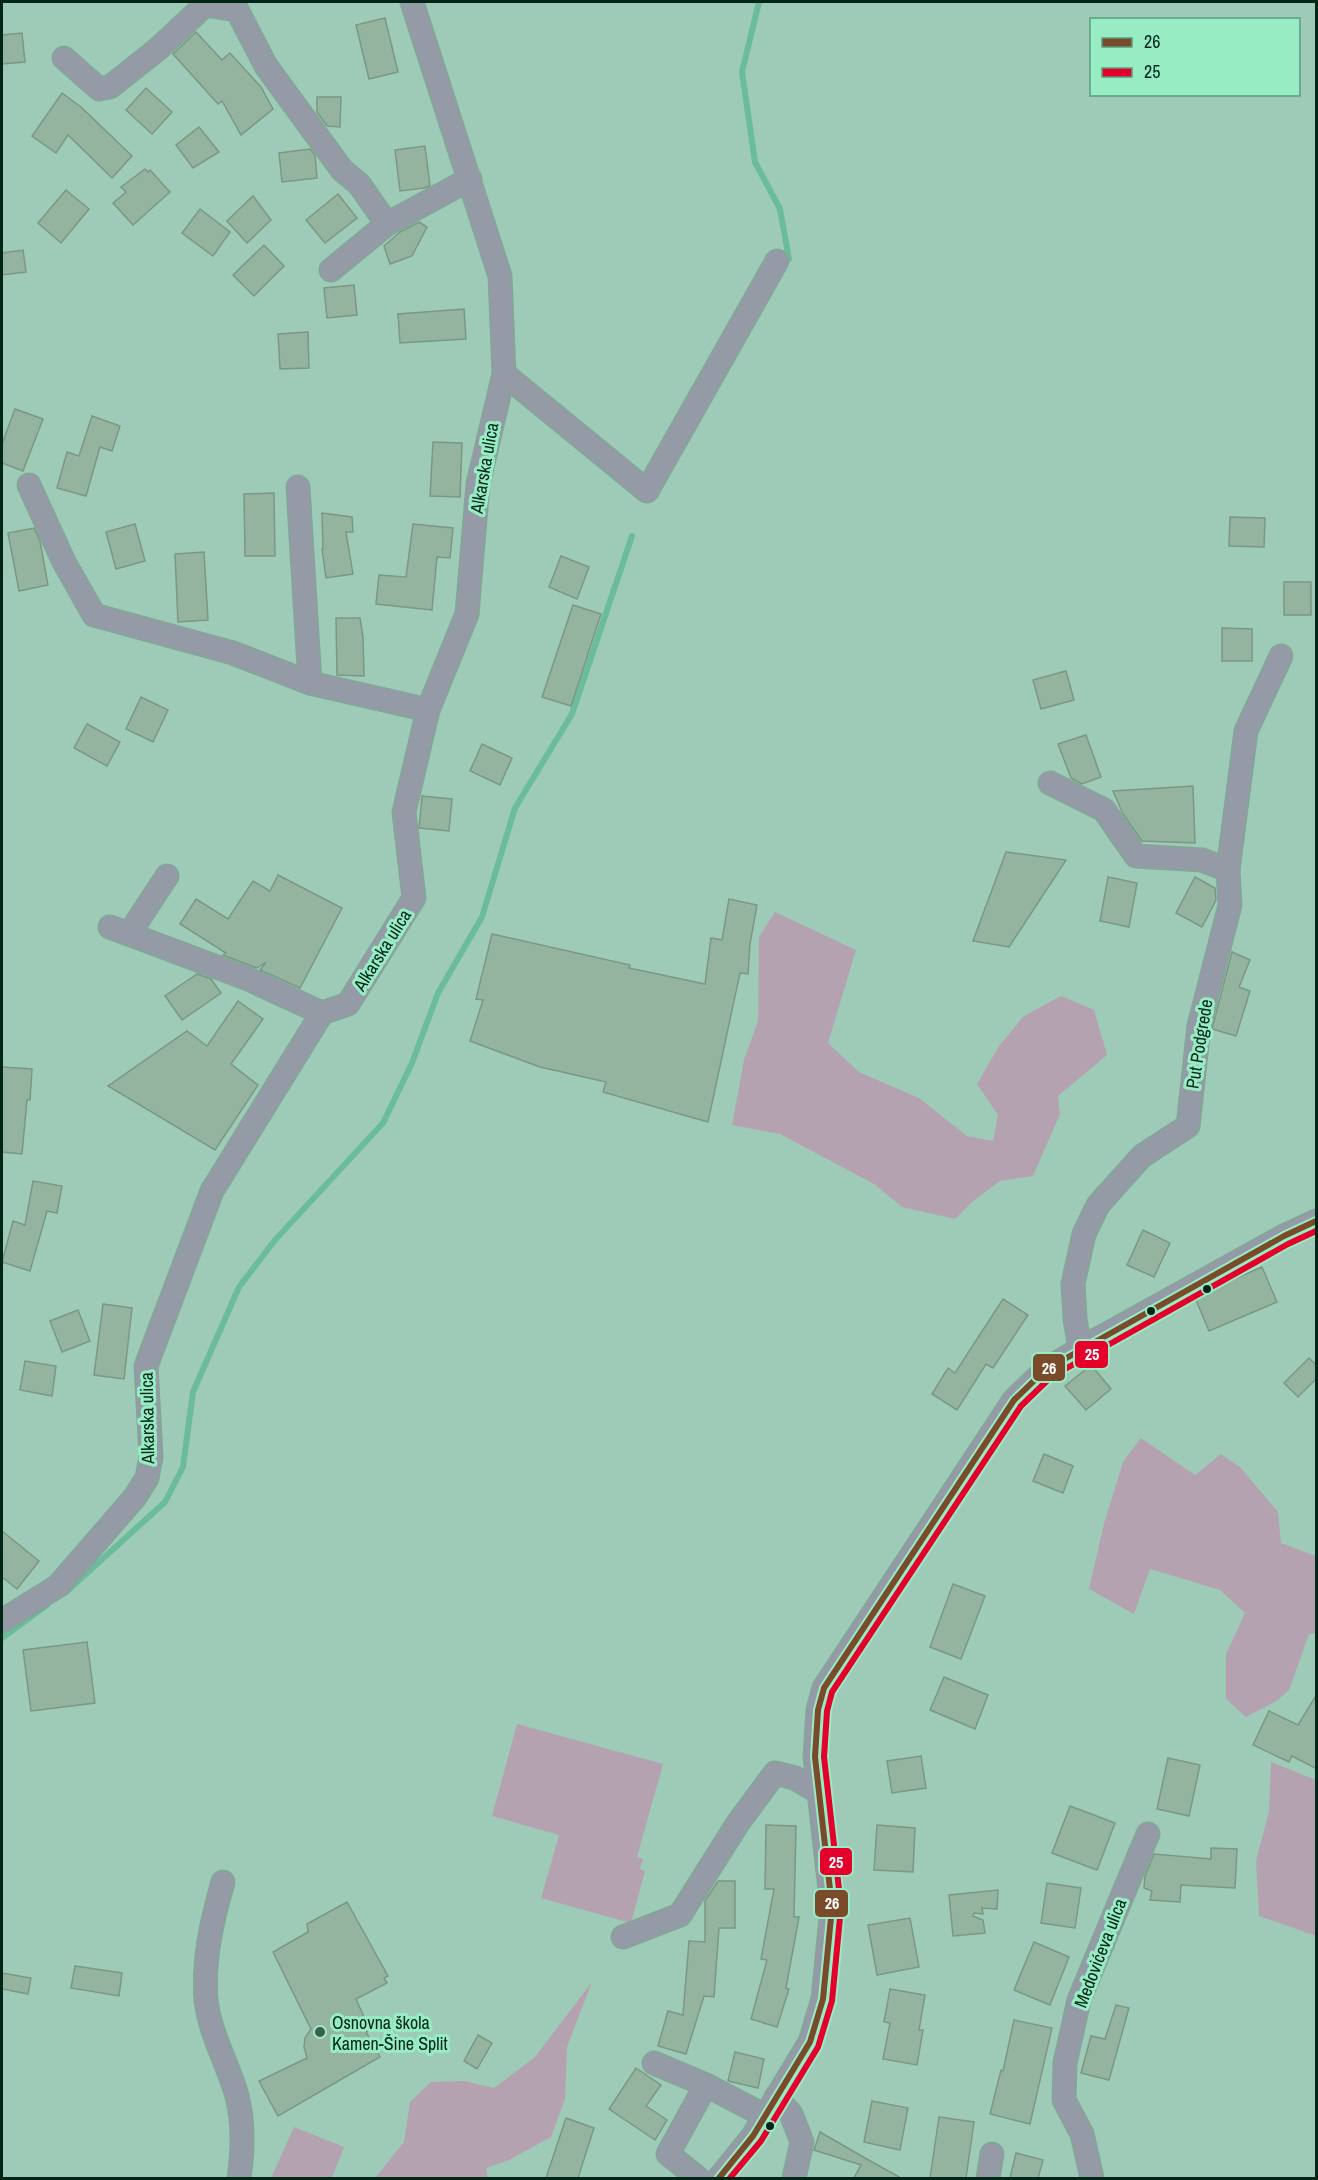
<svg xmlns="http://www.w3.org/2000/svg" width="1318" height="2180" viewBox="0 0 1318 2180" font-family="'Archivo Narrow',sans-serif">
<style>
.green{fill:#b5a2b0}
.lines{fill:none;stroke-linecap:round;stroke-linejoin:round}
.stream{stroke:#6bbc9a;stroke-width:6}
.building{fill:#94b49f;stroke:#7a9884;stroke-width:1.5}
.minor-casing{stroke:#82a796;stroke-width:25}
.minor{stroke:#949ba7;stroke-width:22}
.bus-1-casing{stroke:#97ecc4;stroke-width:10}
.bus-2-casing{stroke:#97ecc4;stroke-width:10}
.bus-1{stroke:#7a4b2a;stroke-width:6}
.bus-2{stroke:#e4002b;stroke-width:6}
.bus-dot{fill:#012618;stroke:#97ecc4;stroke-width:2}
.poi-dot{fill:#386050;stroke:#97ecc4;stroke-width:2}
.labels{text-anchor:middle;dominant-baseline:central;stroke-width:6;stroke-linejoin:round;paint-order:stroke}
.street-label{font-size:18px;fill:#012618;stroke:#97ecc4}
.poi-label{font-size:18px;fill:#012618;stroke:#97ecc4;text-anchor:start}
.line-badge{stroke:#97ecc4;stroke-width:2}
.badge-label{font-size:16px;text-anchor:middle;font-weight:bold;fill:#fff}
</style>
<rect width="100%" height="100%" fill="#9ecbb7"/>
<g class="green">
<path d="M775 912 856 950 828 1043 859 1072 919 1098 967 1136 993 1141 998 1115 977 1084 999 1046 1024 1016 1061 996 1094 1010 1107 1055 1058 1096 1060 1114 1033 1176 1000 1181 972 1202 955 1219 902 1207 874 1184 780 1134 732 1125 744 1060 758 1021 759 937Z"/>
<path d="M1141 1438 1195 1475 1221 1454 1240 1467 1278 1512 1281 1543 1316 1556V1633L1309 1634 1289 1690 1278 1700 1246 1717 1226 1699V1654L1245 1613 1220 1590 1150 1569 1134 1614 1089 1589 1104 1524 1123 1462Z"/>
<path d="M517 1724 663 1764 637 1857 643 1859 640 1869 645 1871 631 1923 541 1898 559 1835 492 1816Z"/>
<path d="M1271 1762 1316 1780V1936L1259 1916 1256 1861 1269 1811Z"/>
<path d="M592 1982 567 2047 565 2099 551 2137 509 2160 486 2168 488 2178H375L404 2142 410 2102 431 2082 465 2081 494 2088 535 2057Z"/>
<path d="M294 2127 344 2147 332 2178H271Z"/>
</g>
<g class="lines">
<g class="stream">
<path d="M759 2 742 72 755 162 780 209 789 259"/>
<path d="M65 1593 165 1502 183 1467 193 1392 239 1287 275 1240 383 1123 412 1063 438 993 482 917 515 808 572 714 632 536"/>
<path d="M2 1638 47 1605"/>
</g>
</g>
<g class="building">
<path d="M385 18 398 72 369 79 356 25Z"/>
<path d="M196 32 222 60 230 53 261 87 273 109 241 135 222 101 218 104 173 54Z"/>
<path d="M22 33 25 62 2 64V35Z"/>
<path d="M146 88 172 112 152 134 126 110Z"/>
<path d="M62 93 81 107 132 156 112 178 68 135 56 153 32 136Z"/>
<path d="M317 97H341L340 127 327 126 317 112Z"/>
<path d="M199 127 219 152 193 168 176 145Z"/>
<path d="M425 146 430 186 424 188 400 191 395 150Z"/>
<path d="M310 149 315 155 317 178 282 182 279 153Z"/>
<path d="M145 169 148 172 150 170 170 192 133 225 113 203 126 192 121 187Z"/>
<path d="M66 190 89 209 61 243 38 223Z"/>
<path d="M338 194 357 218 325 243 306 220Z"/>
<path d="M253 196 271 220 247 243 227 221Z"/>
<path d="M200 209 230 232 213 256 182 233Z"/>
<path d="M419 222 427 227 412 256 390 264 384 246 400 232Z"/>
<path d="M264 245 284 266 254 296 233 275Z"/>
<path d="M23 250 26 272 2 275V253Z"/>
<path d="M354 285 357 315 327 318 324 288Z"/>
<path d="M464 309 466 339 400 343 398 314Z"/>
<path d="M308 332 309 368 280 369 278 334Z"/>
<path d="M15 409 43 419 23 471 2 463V444Z"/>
<path d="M92 416 120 426 112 451 100 447 86 496 57 488 67 452 79 456Z"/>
<path d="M433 442 462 443 460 497 430 496Z"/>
<path d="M274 493 275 556H245L244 494Z"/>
<path d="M322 513 352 517 353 532H346L353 574 326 578 322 549H323Z"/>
<path d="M1230 517 1265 518 1264 547 1229 546Z"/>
<path d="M135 524 145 561 116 569 106 532Z"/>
<path d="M413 524 453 528 450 558 437 557 432 610 376 604 379 575 406 577Z"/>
<path d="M34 528 40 541 48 585 19 591 8 533Z"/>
<path d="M204 552 208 620 178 622 175 554Z"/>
<path d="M561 556 589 567 577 599 549 587Z"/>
<rect x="1284" y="582" width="27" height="33"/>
<path d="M573 605 601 614 571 706 542 697Z"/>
<path d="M336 618H360L363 637 364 676 337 675Z"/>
<path d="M1222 628 1252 629V661H1222Z"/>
<path d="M1066 671 1074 700 1041 709 1033 680Z"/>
<path d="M141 697 168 710 153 742 126 729Z"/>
<path d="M87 724 120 742 107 766 74 748Z"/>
<path d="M1086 735 1101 777 1082 784 1071 778 1058 744Z"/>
<path d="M482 744 512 758 500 785 470 771Z"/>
<path d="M1193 786 1195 843 1142 841 1123 814 1113 791Z"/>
<path d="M422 796 452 799 449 831 419 828Z"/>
<path d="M1006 852 1066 860 1009 947 973 941Z"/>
<path d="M278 875 342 908 300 988 260 970 266 962 257 968 223 955 226 953 180 924 196 899 228 919 253 881 270 891Z"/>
<path d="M1108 877 1137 883 1129 927 1100 921Z"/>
<path d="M1195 877 1215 888 1216 900 1202 927 1176 913Z"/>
<path d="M729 899 757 905 750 944 748 974 740 973 708 1122 603 1092 606 1082 540 1067 470 1041 483 1000 476 999 492 934 630 965 629 968 705 984 711 938 722 940Z"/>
<path d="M1232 952 1250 960 1239 987 1250 991 1236 1036 1212 1029Z"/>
<path d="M197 974 211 979 221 993 182 1020 165 996Z"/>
<path d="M238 1001 263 1019 231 1064 258 1085 215 1150 108 1086 187 1031 207 1046Z"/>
<path d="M2 1067 32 1069 30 1100H27L22 1154 2 1152Z"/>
<path d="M33 1181 62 1186 57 1213 47 1211 30 1271 2 1262 13 1221 25 1225Z"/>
<path d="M1143 1230 1170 1243 1154 1277 1127 1265Z"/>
<path d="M1262 1267 1277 1302 1209 1331 1196 1300 1234 1279Z"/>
<path d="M1003 1299 1028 1315 993 1368 986 1364 957 1410 932 1394 948 1368 955 1373Z"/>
<path d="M103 1304 132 1308 124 1379 94 1375Z"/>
<path d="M78 1310 90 1341 62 1352 50 1321Z"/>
<path d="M1309 1358 1317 1366V1378L1298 1397 1284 1383Z"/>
<path d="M25 1361 56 1366 52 1396 20 1390Z"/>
<path d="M1091 1365 1111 1389 1086 1410 1065 1386Z"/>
<path d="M1044 1454 1073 1466 1063 1493 1033 1481Z"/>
<path d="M2 1531 39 1561 17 1589 2 1577Z"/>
<path d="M953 1584 985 1596 961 1659 930 1647Z"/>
<path d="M87 1642 95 1703 31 1711 23 1650Z"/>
<path d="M944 1677 988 1695 975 1729 930 1710Z"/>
<path d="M1317 1694V1769L1292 1756 1289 1762 1253 1745 1269 1711 1298 1725Z"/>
<path d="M921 1756 926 1788 892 1793 887 1761Z"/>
<path d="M1168 1758 1200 1765 1189 1816 1157 1809Z"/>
<path d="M1070 1806 1115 1823 1097 1870 1052 1853Z"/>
<path d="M766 1825 796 1826 794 1917H799L786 1988 789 1989 777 2027 751 2019 767 1960 761 1959 774 1889H765Z"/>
<path d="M877 1825 915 1828 913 1872 874 1870Z"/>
<path d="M1211 1848 1237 1849 1235 1888 1181 1885 1180 1902 1150 1900 1152 1891 1144 1888 1145 1876 1154 1854 1211 1859Z"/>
<path d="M718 1881H735V1928H719L714 1997 704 1996 686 2054 658 2046 668 2011 683 2015 689 1941 705 1942V1901Z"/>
<path d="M1047 1883 1081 1888 1075 1928 1041 1923Z"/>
<path d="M998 1890 997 1909 982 1908 983 1914 974 1913 973 1916 983 1920 985 1933 953 1936 949 1895Z"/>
<path d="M347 1902 388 1976 384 1978 387 1983 356 1999 370 2030 366 2032 380 2057 278 2116 259 2081 307 2058 304 2047 305 2038 311 2029 273 1952 308 1932 307 1924Z"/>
<path d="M910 1918 919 1967 877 1975 868 1925Z"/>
<path d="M1034 1942 1069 1957 1050 2005 1014 1990Z"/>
<path d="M75 1966 122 1973 119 1996 71 1988Z"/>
<path d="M2 1973 31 1978 28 1994 2 1989Z"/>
<path d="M890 1989 925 1995 919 2030H923L917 2065 883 2059 890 2023 884 2022Z"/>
<path d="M1116 2005 1129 2008 1109 2080 1081 2073 1091 2036 1105 2039Z"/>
<path d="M1014 2020 1052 2028 1030 2124 990 2114 1001 2070 1003 2071Z"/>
<path d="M478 2035 492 2043 477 2069 464 2061Z"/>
<path d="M735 2052 764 2059 758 2088 728 2081Z"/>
<path d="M636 2068 661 2085 646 2106 667 2120 655 2140 609 2109Z"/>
<path d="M872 2101 908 2108 900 2150 864 2142Z"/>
<path d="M939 2117 974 2122 966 2178H930Z"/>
<path d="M566 2118 594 2128 578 2178H546Z"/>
<path d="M820 2132 865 2158 901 2178H854L861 2165 814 2150Z"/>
<path d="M1016 2153 1043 2160 1038 2178H1010Z"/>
</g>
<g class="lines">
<defs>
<g id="minor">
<path d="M64 58 99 89 110 87 158 49 205 5 237 10 266 66 342 170 359 184 387 224 470 179"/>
<path d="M331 270 387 224"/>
<path d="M504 374 647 491 777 261"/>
<path d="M29 485 64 562 94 615 233 653 310 683 428 710"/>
<path d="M298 487 310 683"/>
<path d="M1050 783 1104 810 1136 856 1202 860 1228 870 1230 905 1199 1026 1188 1126 1142 1156 1098 1205 1084 1234 1073 1284 1075 1319 1080 1349"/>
<path d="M1228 870 1246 731 1281 656"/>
<path d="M110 927 246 978 322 1013"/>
<path d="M129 934 167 876"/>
<path d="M2 1621 58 1586 135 1497 147 1478 151 1457 146 1366 212 1191 322 1013 348 1004 414 898 404 812 428 710 467 614 478 484 504 374 500 276 412 2"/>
<path d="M223 1882C212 1920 203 1959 206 2000 210 2034 228 2064 237 2096 244 2123 243 2151 239 2178"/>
<path d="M623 1937 680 1915 738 1823 775 1773 795 1778 818 1792"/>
<path d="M654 2063 706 2085 765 2116"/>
<path d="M776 2097 791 2114 802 2142 794 2178"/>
<path d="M698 2178 668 2154 706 2085"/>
<path d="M719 2178 753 2136 810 2042 823 1999 832 1907 815 1757 818 1710 824 1688 1014 1400 1045 1370 1080 1349 1284 1236 1316 1221"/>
<path d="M988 2178 992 2154"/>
<path d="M1092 2178 1082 2134 1064 2100 1065 2063 1079 2000 1148 1834"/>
</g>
</defs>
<use href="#minor" class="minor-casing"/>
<use href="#minor" class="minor"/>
<defs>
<path id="bus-1" d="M719 2178 753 2136 810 2042 823 1999 832 1907 815 1757 818 1710 824 1688 1014 1400 1045 1370 1284 1236 1316 1221"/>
<path id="bus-2" d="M730 2178 761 2141 818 2047 832 2001 841 1907 824 1757 827 1711 832 1692 1021 1406 1051 1377 1288 1244 1316 1231"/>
</defs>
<use href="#bus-1" class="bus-1-casing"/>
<use href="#bus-2" class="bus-2-casing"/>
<use href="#bus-1" class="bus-1"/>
<use href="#bus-2" class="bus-2"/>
</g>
<g class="bus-dot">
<circle cx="1207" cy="1289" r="5"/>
<circle cx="1151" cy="1311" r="5"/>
<circle cx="770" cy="2126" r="5"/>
</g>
<circle class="poi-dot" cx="320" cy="2032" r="6"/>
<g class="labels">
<g class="street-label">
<text transform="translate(484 468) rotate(-80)">Alkarska ulica</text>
<text transform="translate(382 950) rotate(-58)">Alkarska ulica</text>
<text transform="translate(1199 1044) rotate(-81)">Put Podgrede</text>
<text transform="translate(147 1418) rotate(-91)">Alkarska ulica</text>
<text transform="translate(1100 1953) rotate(-69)">Medovićeva ulica</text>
</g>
<g class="poi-label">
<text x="332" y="2022">Osnovna škola<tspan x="332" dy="21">Kamen-Šine Split</tspan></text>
</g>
</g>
<g class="line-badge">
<rect x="1074" y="1340" width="35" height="29" rx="6" fill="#e4002b"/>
<rect x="1032" y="1353" width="34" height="29" rx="6" fill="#7a4b2a"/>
<rect x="819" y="1847" width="34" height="29" rx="6" fill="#e4002b"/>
<rect x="814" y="1889" width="35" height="29" rx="6" fill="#7a4b2a"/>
</g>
<g class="badge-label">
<text x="1092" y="1360">25</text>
<text x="1049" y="1374">26</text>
<text x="836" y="1868">25</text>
<text x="832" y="1909">26</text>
</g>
<rect width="1318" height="2180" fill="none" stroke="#012618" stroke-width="6"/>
<rect x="1090" y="18" width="210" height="78" fill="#97ecc4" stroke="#5b9d7f" stroke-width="1.5"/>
<rect x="1102" y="38" width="30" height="9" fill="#7a4b2a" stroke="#5b9d7f" stroke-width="1.5"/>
<text x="1144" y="48" font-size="18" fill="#012618">26</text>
<rect x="1102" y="68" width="30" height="9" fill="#e4002b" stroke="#5b9d7f" stroke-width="1.5"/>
<text x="1144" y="78" font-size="18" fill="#012618">25</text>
</svg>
